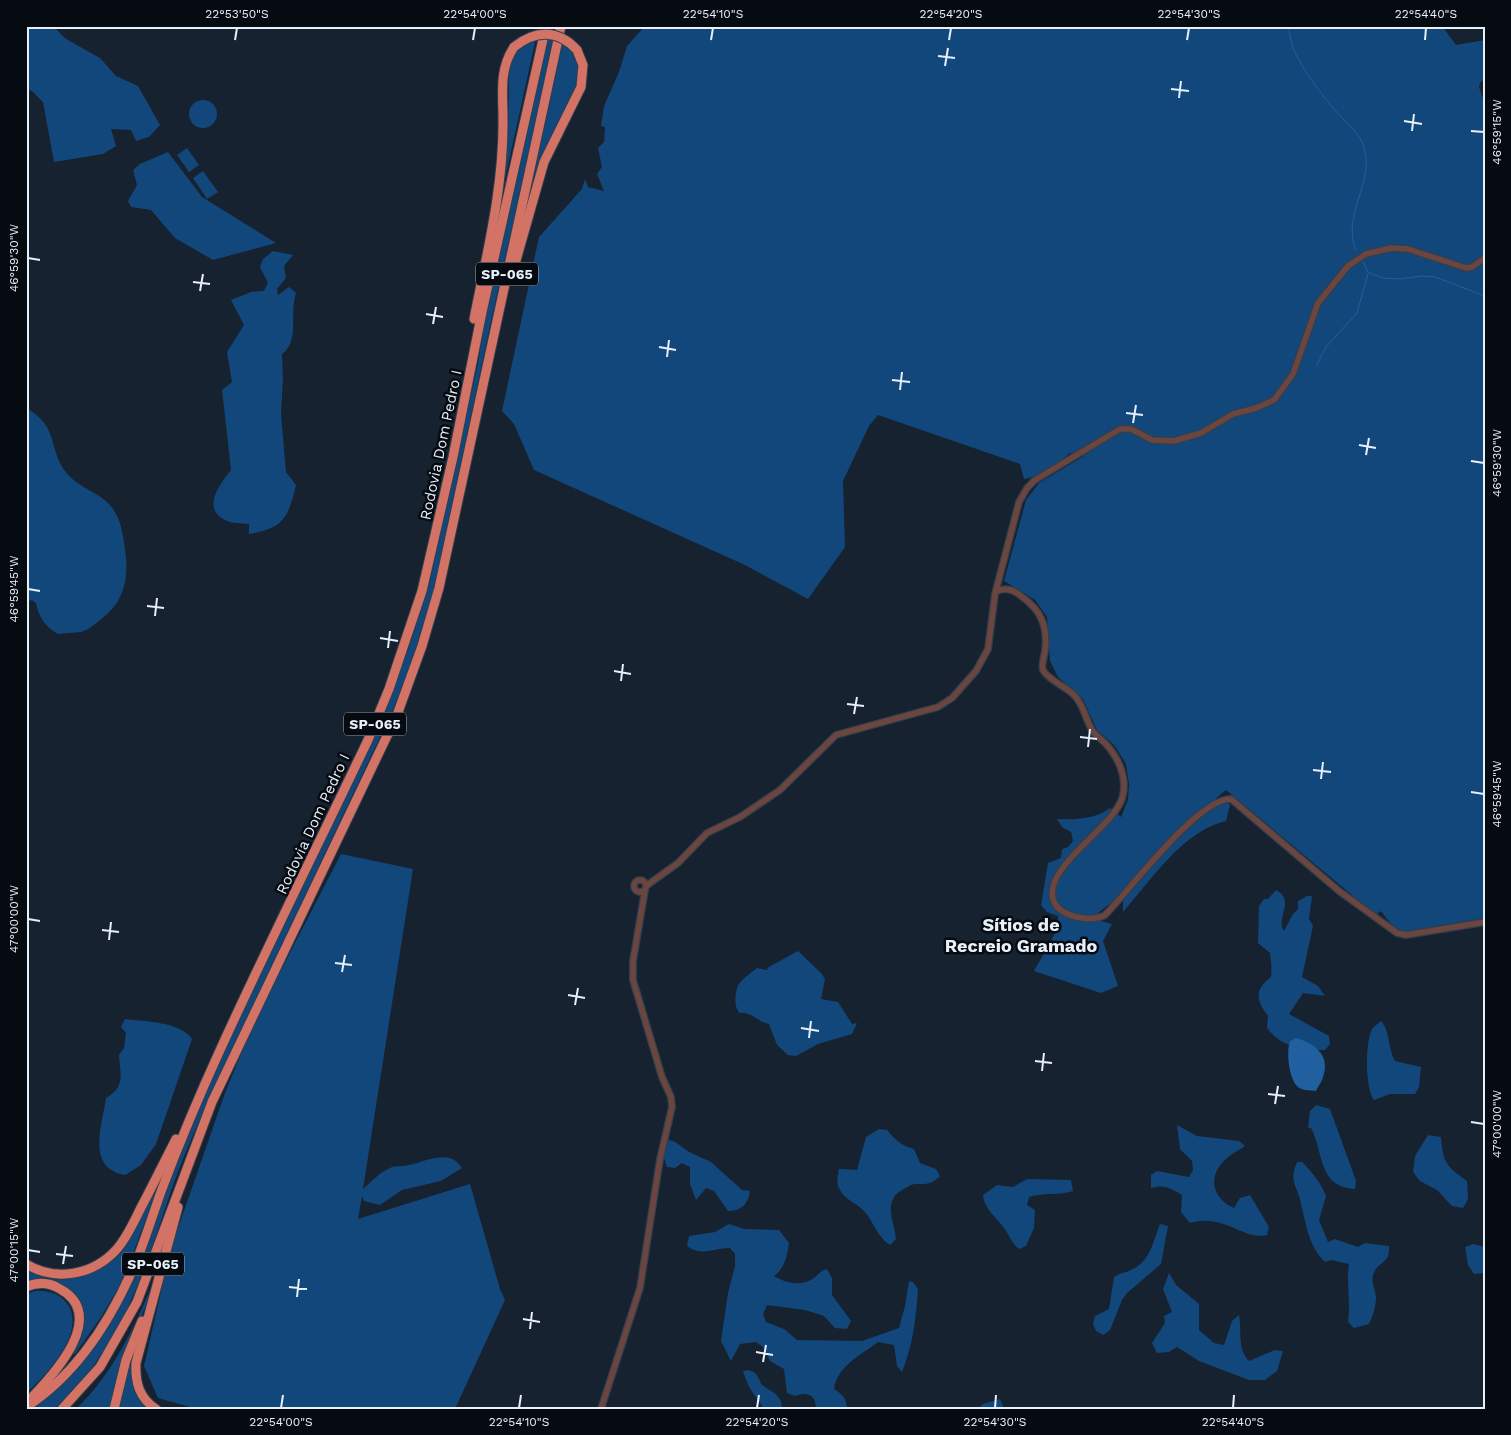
<svg xmlns="http://www.w3.org/2000/svg" width="1511" height="1435" viewBox="0 0 1511 1435" font-family="'Work Sans',sans-serif">
<style>
.green{fill:#12477b}
.water{fill:#2060a0}
.lines{fill:none;stroke-linecap:round;stroke-linejoin:round}
.stream{stroke:#2060a0;stroke-width:1}
.minor-casing{stroke:#333f4b;stroke-width:8}
.highway-casing{stroke:#333f4b;stroke-width:11}
.minor{stroke:#6b453f;stroke-width:5.5}
.highway{stroke:#d27366;stroke-width:9}
.highway-bridge-casing{stroke:#333f4b;stroke-width:11;stroke-linecap:butt}
.highway-bridge{stroke:#d27366;stroke-width:9}
.ticks{fill:none;stroke:#e7eff9;stroke-width:2}
.labels{text-anchor:middle;dominant-baseline:central;stroke-width:5;stroke-linejoin:round;paint-order:stroke}
.shield{fill:#060b11;stroke:#a4abb3;stroke-width:1}
.shield-label{font-size:14px;font-weight:bold;fill:#e7eff9}
.street-label{font-size:15px;fill:#e7eff9;stroke:#060b11}
.quarter-label{font-size:18px;font-weight:bold;fill:#e7eff9;stroke:#060b11}
.neatline{fill:none;stroke:#e7eff9;stroke-width:2}
.ticks-label{font-size:12px;text-anchor:middle;fill:#e7eff9}
</style>
<rect width="100%" height="100%" fill="#16222f"/>
<g class="green">
<path d="M26 26H53L66 39 100 58 116 76 138 86 160 125 149 137 136 141 131 130 111 129 116 146 103 154 54 162 43 102 32 91 26 89Z"/>
<path d="M645 26H1442L1456 45 1485 40V80L1481 81 1479 87 1485 105V918L1402 932 1390 923 1381 911 1376 915 1226 790C1180 828 1145 878 1097 914L1101 921 1112 924 1103 941 1118 986 1101 993 1034 971 1057 930 1058 916 1047 912 1041 905 1048 863 1061 858 1062 849 1068 847 1073 841 1071 832 1062 827 1057 819C1075 820 1096 819 1110 808L1121 817 1128 800 1129 784 1126 764 1115 746 1097 730 1083 699 1058 677 1050 661 1047 617 1035 600 1004 581 1026 500 1039 483 1084 456 1070 453C1057 463 1041 477 1024 479L1020 464 878 415 869 426 843 481 845 547 808 599 745 565 534 470 514 424 502 411 539 237 582 189 585 179 588 187 604 191 597 174 602 167 598 148 604 142 605 127 601 126 604 106 619 72 627 46Z"/>
<path d="M548 37 555 38 491 321 435 586 418 644 398 699 212 1091C197 1126 181 1161 169 1197 142 1277 120 1350 54 1409H32L47 1397 95 1344 165 1192 181 1150 236 1022 375 735 409 647 429 585 478 363 485 319Z"/>
<path d="M536 38 504 183 502 184 508 136 509 67 517 50Z"/>
<path d="M563 42 572 50 578 61V82L544 152 530 191Z"/>
<circle cx="203" cy="114" r="14"/>
<path d="M187 148 199 165 189 172 177 155Z"/>
<path d="M168 152 202 197 276 243 213 260 175 238 151 210 131 207 128 201 137 185 133 170 140 164Z"/>
<path d="M203 171 218 192 207 199 193 178Z"/>
<path d="M273 251 293 255 284 266 286 278 277 289 278 295 289 287 296 293C289 315 300 341 282 354L283 378 281 414 286 472 296 485C288 518 284 528 249 534V524C242 523 232 524 225 520 201 508 220 484 231 470L222 390 232 382 227 352 244 325 231 300 251 292 264 291 268 283 260 267 263 259Z"/>
<path d="M26 408C59 426 48 448 65 471 78 489 102 492 113 509 121 520 123 535 125 549 129 578 125 602 100 620 94 625 88 630 81 632 73 633 65 633 58 634 45 626 39 618 36 603L32 600 26 602Z"/>
<path d="M1227 802 1230 805 1226 821C1183 831 1151 880 1123 912V901L1126 896C1147 875 1201 805 1227 802Z"/>
<path d="M341 854 413 869 363 1189C371 1182 380 1172 390 1168 396 1165 403 1167 409 1165 427 1161 450 1148 462 1168L441 1181 402 1190 380 1205 364 1201 362 1196 358 1219 470 1184 500 1289 505 1300 455 1409H197L158 1398 144 1366 171 1248 225 1093 254 1022Z"/>
<path d="M1276 890C1296 900 1275 919 1284 931L1293 914 1298 909V901L1307 896H1312L1309 919 1313 926 1302 977 1318 986 1325 996 1303 993 1289 1014 1329 1036 1330 1044 1325 1050C1302 1051 1280 1046 1267 1028L1268 1016C1256 1000 1254 990 1271 977 1272 968 1271 961 1270 953L1258 943 1259 906 1264 899H1268Z"/>
<path d="M798 951 821 973 825 979 821 999 838 1002 852 1024 857 1023 852 1034 818 1044 796 1056 788 1055 777 1045 769 1024C756 1021 753 1012 740 1013 733 1008 735 989 739 984 743 978 751 973 757 968L768 970 767 968Z"/>
<path d="M125 1019C146 1022 179 1021 192 1039L156 1144 141 1165 125 1175C86 1168 102 1126 106 1098 126 1087 120 1074 119 1055L124 1048 126 1033 121 1027Z"/>
<path d="M1381 1021C1390 1030 1388 1049 1395 1061L1421 1067 1419 1087 1415 1094H1390L1374 1100C1365 1088 1365 1043 1372 1029 1374 1026 1378 1024 1381 1021Z"/>
<path d="M1316 1105 1330 1109 1356 1181 1355 1189C1318 1187 1324 1153 1311 1128H1308L1310 1111Z"/>
<path d="M1177 1125 1197 1136 1239 1141 1245 1146C1237 1151 1228 1156 1222 1163 1207 1180 1215 1200 1234 1208L1240 1198 1250 1195 1269 1227 1267 1235C1243 1241 1225 1213 1190 1223L1181 1212 1182 1195C1171 1188 1164 1184 1151 1188V1175L1157 1171 1189 1177 1193 1170 1192 1161 1180 1149Z"/>
<path d="M879 1129 887 1130C895 1140 902 1146 914 1149L920 1163 936 1169 940 1176C931 1185 927 1184 915 1184 911 1184 906 1188 902 1190 882 1201 895 1223 896 1239L890 1245C877 1237 874 1222 864 1211 856 1202 844 1200 839 1188 836 1183 838 1175 839 1169L857 1170 866 1137Z"/>
<path d="M1428 1135 1441 1137C1443 1163 1446 1166 1467 1181L1468 1199 1463 1208 1452 1206 1437 1190 1420 1181 1413 1172 1415 1156Z"/>
<path d="M663 1138 675 1142 689 1152 711 1162 742 1190 750 1191C748 1204 742 1211 728 1211L714 1191 706 1188 696 1200 690 1184V1167L682 1163 675 1168 667 1167 664 1158Z"/>
<path d="M1297 1162H1302C1312 1172 1321 1183 1326 1196L1319 1220 1328 1242 1335 1239 1358 1247 1365 1243 1389 1246C1390 1265 1379 1260 1374 1273 1370 1280 1375 1288 1376 1297 1376 1306 1373 1316 1369 1324L1354 1328 1348 1322C1351 1302 1346 1284 1349 1264L1332 1260 1325 1262C1309 1247 1306 1224 1301 1204 1298 1186 1288 1183 1297 1162Z"/>
<path d="M163 1173 123 1280 101 1317 75 1354H73L81 1338 83 1323 73 1294 61 1285 26 1283V1267L38 1272 102 1267Z"/>
<path d="M1027 1179 1071 1180 1073 1191C1058 1196 1044 1192 1029 1197L1027 1205 1035 1210 1034 1228 1026 1246 1019 1249C1011 1242 1010 1237 1005 1229 997 1218 984 1209 983 1195L997 1185 1013 1187Z"/>
<path d="M729 1224 744 1229 779 1230 789 1243C787 1256 785 1268 774 1276 785 1283 802 1287 814 1278 819 1274 820 1271 827 1269L832 1278V1295L851 1321 847 1329 835 1328 824 1316 805 1310 767 1305 763 1314 766 1322 784 1329 797 1340 862 1341 899 1328 905 1306 909 1281 913 1282 918 1289C916 1318 913 1345 902 1372L897 1366 894 1345 878 1342C861 1355 837 1366 834 1389 842 1394 847 1398 847 1409H816C816 1395 808 1391 795 1396L787 1393 784 1369 770 1361 763 1347 756 1342 740 1344 731 1361 721 1341 728 1293 735 1266V1254L730 1248C714 1248 701 1257 687 1246L689 1236 715 1232Z"/>
<path d="M1160 1224 1168 1226 1161 1264 1127 1293 1122 1300 1110 1330 1103 1335 1096 1331 1093 1324 1095 1316 1109 1309 1114 1277C1121 1272 1127 1273 1133 1269 1151 1260 1153 1241 1160 1224Z"/>
<path d="M1473 1244 1485 1247V1273L1474 1274 1468 1265 1465 1247Z"/>
<path d="M159 1269 146 1306 130 1340 110 1409H76C116 1371 138 1319 159 1269Z"/>
<path d="M1169 1273 1176 1285 1199 1304V1330L1214 1343 1224 1345 1232 1321 1239 1315C1242 1331 1237 1349 1249 1361L1275 1350 1283 1351 1277 1371 1265 1380H1249L1199 1361 1177 1347 1169 1352 1157 1353 1152 1343 1165 1323 1164 1316 1172 1312 1163 1289Z"/>
<path d="M35 1291C47 1290 58 1293 66 1302 89 1330 46 1376 26 1393V1294Z"/>
<path d="M132 1352 135 1354 133 1366 150 1409H119L121 1387Z"/>
<path d="M746 1370C756 1371 758 1375 761 1384 773 1394 779 1391 783 1409H764L749 1387 743 1372Z"/>
<path d="M1000 1399 1004 1409H977L983 1404Z"/>
</g>
<path class="water" d="M1296 1038C1314 1043 1331 1055 1323 1077 1322 1082 1318 1086 1316 1091 1310 1090 1300 1091 1296 1085 1289 1076 1286 1052 1290 1041Z"/>
<g class="lines">
<g class="stream">
<path d="M1288 26C1290 32 1290 39 1292 45 1296 60 1324 99 1336 111 1344 121 1361 134 1364 147 1375 182 1341 216 1356 250"/>
<path d="M1362 259 1368 272 1382 278 1400 279 1422 276 1435 277 1485 296"/>
<path d="M1317 365 1326 347 1357 313 1368 274"/>
</g>
<defs>
<g id="minor">
<path d="M997 591C1006 587 1014 590 1021 596 1041 610 1048 626 1045 651 1044 657 1041 665 1043 670 1047 679 1068 688 1075 696 1085 708 1085 718 1092 730 1095 735 1101 739 1105 743 1118 757 1127 776 1123 795 1118 825 1044 865 1053 899 1058 917 1091 923 1105 915 1130 890 1198 798 1231 799L1339 891 1397 933 1406 935 1485 922"/>
<circle cx="640" cy="886" r="6"/>
<path d="M646 886 678 863 707 833 740 817 780 790 836 735 938 707 952 698 976 671 988 649 995 594 1019 502 1027 488 1035 480 1120 429H1131L1152 440 1174 441 1201 433 1233 414 1256 408 1274 400 1293 374 1318 303 1348 266 1366 254 1392 248 1408 249 1466 268 1472 267 1485 258"/>
<path d="M601 1409 640 1288 660 1159 672 1107 671 1097 662 1077 633 980V961L645 890"/>
</g>
<g id="highway">
<path d="M513 271 544 162 581 87 583 65 577 50"/>
<path d="M474 319C487 253 504 186 503 118 503 93 499 69 514 47"/>
<path d="M26 1264C56 1282 93 1275 116 1250 129 1236 136 1216 145 1200 155 1180 166 1159 176 1139"/>
<path d="M26 1287C37 1282 49 1282 60 1289 108 1315 55 1373 33 1396"/>
<path d="M26 1407C79 1373 115 1313 138 1257 147 1234 154 1211 162 1189 180 1141 200 1094 221 1048 268 945 319 843 368 740L389 689 422 591 453 457 482 312 546 26"/>
<path d="M62 1409 100 1367 137 1302 212 1102 397 715 422 646 439 588 561 26"/>
<path d="M114 1409 126 1360 142 1321"/>
<path d="M156 1409C139 1398 135 1382 136 1363L178 1207"/>
</g>
</defs>
<use href="#minor" class="minor-casing"/>
<use href="#highway" class="highway-casing"/>
<use href="#minor" class="minor"/>
<use href="#highway" class="highway"/>
<defs>
<path id="highway-bridge" d="M514 47C535 30 558 29 577 50"/>
</defs>
<use href="#highway-bridge" class="highway-bridge-casing"/>
<use href="#highway-bridge" class="highway-bridge"/>
</g>
<path class="ticks" d="M235 40 237 28M473 40 475 28M711 40 713 28M949 40 951 28M1187 40 1189 28M1425 40 1426 28M938 56 955 58M945 66 948 48M1171 89 1189 91M1179 98 1181 81M1404 121 1422 124M1412 131 1414 114M1471 131 1484 132M28 258 40 260M193 282 210 284M200 291 203 274M426 314 443 317M433 324 436 307M659 347 676 350M667 357 669 340M892 380 910 382M900 390 902 372M1126 413 1143 415M1133 423 1136 405M1359 445 1376 448M1366 455 1369 438M1471 461 1484 463M28 589 40 591M147 606 164 608M155 616 157 598M380 638 398 641M388 648 390 631M614 671 631 674M621 681 623 664M847 704 864 706M854 714 857 697M1080 737 1097 739M1088 747 1090 729M1313 770 1331 772M1321 779 1323 762M1471 792 1484 794M28 919 40 921M102 930 119 932M109 940 111 922M335 963 352 965M342 972 345 955M568 995 585 998M575 1005 578 988M801 1028 819 1031M809 1038 811 1021M1035 1061 1052 1063M1042 1071 1044 1053M1268 1094 1285 1096M1275 1104 1278 1086M1471 1122 1484 1124M28 1250 40 1252M56 1254 73 1256M63 1264 66 1246M289 1287 307 1289M297 1297 299 1279M523 1319 540 1322M530 1329 532 1312M756 1352 773 1355M763 1362 766 1345M281 1408 283 1395M519 1408 521 1395M757 1408 759 1395M995 1408 996 1395M1233 1408 1234 1395"/>
<g class="labels">
<g class="shield">
<rect x="476" y="262.5" width="62" height="23" rx="4"/>
<rect x="344" y="712.5" width="62" height="23" rx="4"/>
<rect x="122" y="1252.5" width="62" height="23" rx="4"/>
</g>
<g class="shield-label">
<text x="507" y="274">SP-065</text>
<text x="375" y="724">SP-065</text>
<text x="153" y="1264">SP-065</text>
</g>
<g class="street-label">
<text transform="translate(441 445) rotate(-78)">Rodovia Dom Pedro I</text>
<text transform="translate(313 824) rotate(-65)">Rodovia Dom Pedro I</text>
</g>
<g class="quarter-label">
<text x="1021" y="924">Sítios de<tspan x="1021" dy="21">Recreio Gramado</tspan></text>
</g>
</g>
<rect width="1511" height="1435" fill="none" stroke="#060b11" stroke-width="55"/>
<rect x="28" y="28" width="1456" height="1380" class="neatline"/>
<g class="ticks-label">
<text x="237" y="18">22°53'50"S</text>
<text x="475" y="18">22°54'00"S</text>
<text x="713" y="18">22°54'10"S</text>
<text x="951" y="18">22°54'20"S</text>
<text x="1189" y="18">22°54'30"S</text>
<text x="1426" y="18">22°54'40"S</text>
<text transform="translate(1497 132) rotate(-90)" y="4">46°59'15"W</text>
<text transform="translate(14 258) rotate(-90)" y="4">46°59'30"W</text>
<text transform="translate(1497 463) rotate(-90)" y="4">46°59'30"W</text>
<text transform="translate(14 589) rotate(-90)" y="4">46°59'45"W</text>
<text transform="translate(1497 794) rotate(-90)" y="4">46°59'45"W</text>
<text transform="translate(14 919) rotate(-90)" y="4">47°00'00"W</text>
<text transform="translate(1497 1124) rotate(-90)" y="4">47°00'00"W</text>
<text transform="translate(14 1250) rotate(-90)" y="4">47°00'15"W</text>
<text x="281" y="1426">22°54'00"S</text>
<text x="519" y="1426">22°54'10"S</text>
<text x="757" y="1426">22°54'20"S</text>
<text x="995" y="1426">22°54'30"S</text>
<text x="1233" y="1426">22°54'40"S</text>
</g>
</svg>
